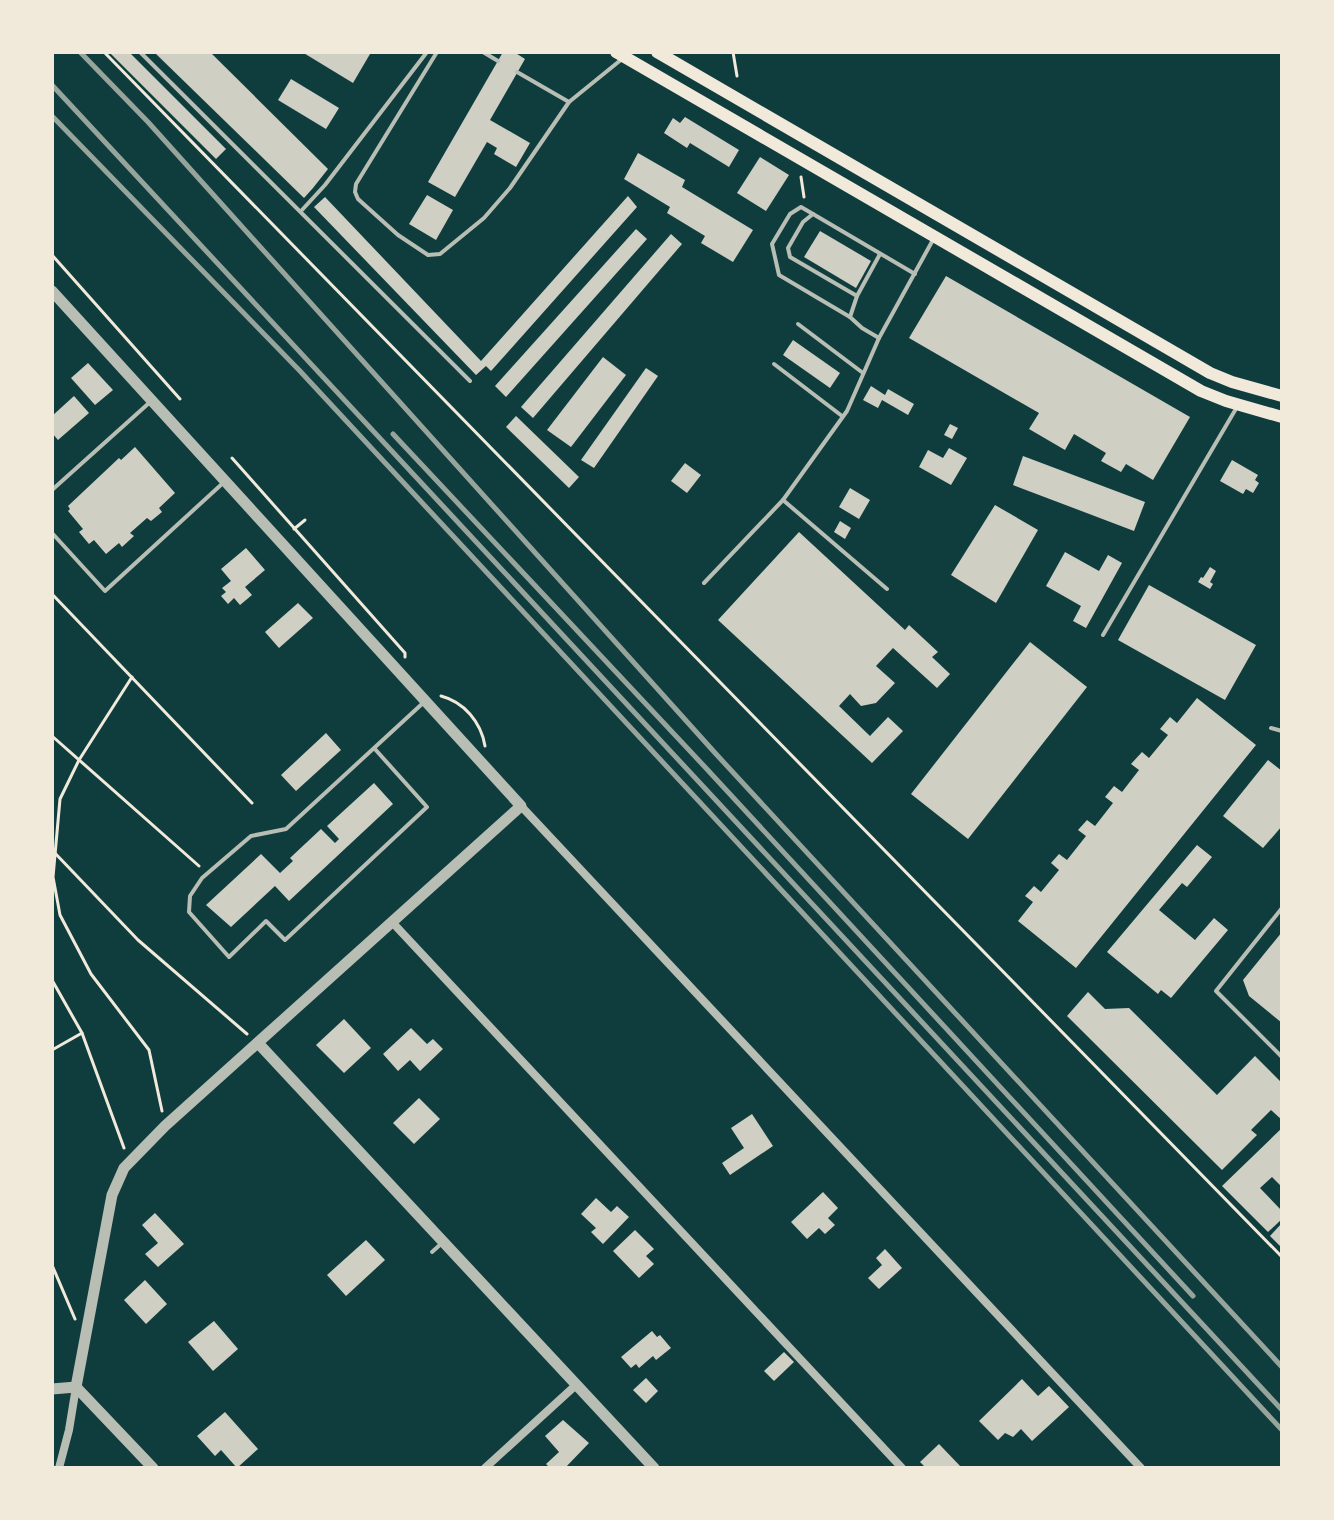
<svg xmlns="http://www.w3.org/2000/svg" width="1334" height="1520" viewBox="0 0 1334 1520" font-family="'Alegreya Sans',sans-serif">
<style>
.building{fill:#cfcfc3}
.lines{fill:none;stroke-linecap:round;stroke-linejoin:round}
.path{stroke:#f1e9da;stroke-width:3}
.service{stroke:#b8beb3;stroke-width:4}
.minor{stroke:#b8beb3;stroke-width:8}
.tertiary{stroke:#b8beb3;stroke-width:11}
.secondary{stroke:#f1e9da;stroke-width:12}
.rail{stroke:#97a49c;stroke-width:5}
</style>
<rect width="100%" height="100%" fill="#0f3d3e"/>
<g class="building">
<path d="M109 52H129L226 149 216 159Z"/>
<path d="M154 52H210L328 169 313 188 304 198Z"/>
<path d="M302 52H366L370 54 353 83Z"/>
<path d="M503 52H514L525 59 490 120 530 143 516 167 494 154 497 148 487 142 455 197 428 182Z"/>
<path d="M291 79 339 108 326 129 278 100Z"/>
<path d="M685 117 739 150 729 167 690 143 687 148 664 133 673 118 680 123Z"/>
<path d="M638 153 685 180 682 187 753 230 733 262 701 243 705 236 667 213 670 207 624 179Z"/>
<path d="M760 157 789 175 766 211 737 193Z"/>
<path d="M427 195 453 210 436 240 409 224Z"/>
<path d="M628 196 637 207 491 371 486 366 476 375 314 207 325 197 481 361Z"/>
<path d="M636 229 647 239 506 397 495 386Z"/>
<path d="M820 231 871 261 856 288 804 257Z"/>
<path d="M671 234 682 244 533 418 521 407Z"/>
<path d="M946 276 1190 417 1153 480 1126 464 1121 472 1101 461 1106 453 1074 434 1065 450 1029 429 1039 413 909 338Z"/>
<path d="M793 340 840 373 830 388 783 355Z"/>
<path d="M603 357 626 375 571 447 547 430Z"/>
<path d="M88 363 113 390 95 405 71 378Z"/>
<path d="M646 368 658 376 594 468 581 460Z"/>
<path d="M871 386 885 395 888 389 914 404 908 415 882 400 878 408 863 400Z"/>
<path d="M74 396 89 413 58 440 52 433V416Z"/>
<path d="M516 416 579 477 569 488 506 427Z"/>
<path d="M950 424 958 428 952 439 944 435Z"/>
<path d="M135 447 175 493 159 508 162 512 151 521 147 518 130 533 134 536 122 547 119 543 106 554 94 540 89 544 79 532 83 529 68 511 70 509 68 506 119 458 121 460Z"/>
<path d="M949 448 967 458 951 485 919 467 928 450 943 458Z"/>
<path d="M1023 456 1145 502 1134 531 1013 485Z"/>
<path d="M1232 460 1258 475 1255 480 1259 483 1253 493 1246 489 1243 494 1220 481Z"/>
<path d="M685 463 701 475 687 493 671 481Z"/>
<path d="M850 488 870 500 859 519 839 507Z"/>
<path d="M995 505 1038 530 996 603 951 575Z"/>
<path d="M840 521 851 528 845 539 834 532Z"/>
<path d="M799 532 905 630 909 625 938 652 932 657 950 674 937 688 893 648 876 666 895 683 876 703 861 706 850 694 839 706 870 736 888 717 903 731 872 763 718 620Z"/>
<path d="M246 548 265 570 245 587 252 595 240 605 234 598 228 604 221 596 226 592 222 588 231 581 221 569Z"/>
<path d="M1065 552 1099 571 1108 555 1122 563 1086 628 1073 621 1081 606 1046 586Z"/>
<path d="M1210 567 1216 571 1210 582 1213 584 1210 589 1198 582 1201 577 1203 578Z"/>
<path d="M1149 585 1256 645 1225 700 1118 640Z"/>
<path d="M298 603 313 618 279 648 265 632Z"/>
<path d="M1030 642 1087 687 968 839 911 794Z"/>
<path d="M1197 698 1256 745 1076 968 1018 921 1033 902 1025 896 1034 886 1041 892 1059 870 1051 863 1059 854 1067 860 1086 836 1078 830 1087 820 1095 826 1113 803 1105 797 1114 786 1122 792 1139 770 1131 764 1142 752 1149 758 1168 735 1160 729 1170 717 1177 723Z"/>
<path d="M326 733 341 750 296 791 281 775Z"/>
<path d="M1268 760 1282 771V826L1263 848 1223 816Z"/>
<path d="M374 783 393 804 289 901 275 886 231 927 206 905 261 854 280 873 293 861 290 858 321 829 335 843 339 839 327 826Z"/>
<path d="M1197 845 1212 857 1187 887 1182 883 1159 910 1195 940 1214 918 1228 930 1171 998 1161 990 1158 994 1107 952Z"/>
<path d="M1282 932V1023L1249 996 1243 980Z"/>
<path d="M1088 992 1105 1009 1129 1008 1217 1095 1255 1056 1282 1083V1120L1271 1110 1251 1130 1257 1135 1222 1170 1067 1016Z"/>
<path d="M344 1019 371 1048 344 1073 316 1045Z"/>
<path d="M411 1028 427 1044 433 1039 443 1049 420 1071 410 1060 398 1071 383 1054Z"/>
<path d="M419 1098 440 1119 414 1144 393 1123Z"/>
<path d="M752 1114 773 1146 730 1175 722 1163 744 1148 731 1128Z"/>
<path d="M1282 1128V1187L1272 1177 1260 1188 1282 1211V1219L1268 1232 1222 1186Z"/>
<path d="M823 1192 838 1208 828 1218 835 1225 825 1234 819 1228 807 1239 791 1222Z"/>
<path d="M596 1198 611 1212 617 1206 629 1217 603 1244 591 1232 596 1228 581 1214Z"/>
<path d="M155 1213 184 1244 158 1267 145 1254 158 1243 142 1225Z"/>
<path d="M1282 1223V1248L1270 1236Z"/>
<path d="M635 1230 654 1249 646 1256 654 1264 639 1278 613 1251Z"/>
<path d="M366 1240 385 1260 346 1296 327 1275Z"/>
<path d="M885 1249 902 1268 879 1289 868 1278 882 1265 876 1258Z"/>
<path d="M145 1280 167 1304 146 1324 124 1300Z"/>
<path d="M214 1321 238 1349 213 1371 188 1342Z"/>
<path d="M652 1331 657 1337 660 1335 671 1348 656 1360 653 1356 639 1368 636 1364 631 1368 621 1357Z"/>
<path d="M784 1352 794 1362 774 1381 764 1371Z"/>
<path d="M646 1378 658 1391 646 1403 633 1390Z"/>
<path d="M1022 1379 1038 1396 1049 1386 1069 1407 1032 1441 1021 1429 1013 1437 1005 1433 998 1440 979 1421Z"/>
<path d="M225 1412 258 1449 237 1468 221 1450 215 1456 197 1436Z"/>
<path d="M563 1420 589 1443 565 1468H550L546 1464 559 1452 545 1436Z"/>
<path d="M939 1444 962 1468H926L920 1462Z"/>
</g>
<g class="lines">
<g class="path">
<path d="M104 52 1282 1257"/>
<path d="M733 52 737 76"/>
<path d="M801 177 804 197"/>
<path d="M52 255 180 399"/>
<path d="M232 458 405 653V657"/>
<path d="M294 529 305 520"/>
<path d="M52 594 252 803"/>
<path d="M132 677 79 760 60 799 53 877 60 915 91 974 149 1050 162 1111"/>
<path d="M441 696C464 702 481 722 485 746"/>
<path d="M52 736 199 866"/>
<path d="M52 850 138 940 247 1034"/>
<path d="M52 980 82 1033 124 1148"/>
<path d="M52 1050 82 1033"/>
<path d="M52 1265 75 1319"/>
</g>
<g class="service">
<path d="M140 52 470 381"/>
<path d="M437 52 356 184 355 192 358 199 398 235 428 255 440 254 484 218 510 188 569 102 622 59"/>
<path d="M483 52 498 61"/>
<path d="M517 72 569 102"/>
<path d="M302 210 325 185 427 52"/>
<path d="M813 214 801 207 790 214 772 244 779 275 850 317"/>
<path d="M857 296 880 254"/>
<path d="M798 324 863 373"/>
<path d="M879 338 862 328 850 317 857 296 790 257 788 248 803 222 813 214 915 274"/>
<path d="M774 364 842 416"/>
<path d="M52 490 149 403"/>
<path d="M783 500 887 589"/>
<path d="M52 533 105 591 223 483"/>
<path d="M704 583 783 500 847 411 879 338 934 238"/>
<path d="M1103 635 1237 407"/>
<path d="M1271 728 1282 731"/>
<path d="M374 748 427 807 285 940 266 921 229 957 189 912 190 896 202 878 251 836 286 829 423 703"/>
<path d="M1282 908 1216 991 1282 1057"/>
<path d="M432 1252 442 1243"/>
</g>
<g class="minor">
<path d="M521 806 1141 1468"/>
<path d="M392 922 902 1468"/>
<path d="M59 1468 69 1430 76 1387"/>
<path d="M485 1468 576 1385"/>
</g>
<g class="tertiary">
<path d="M52 291 521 806 165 1126 124 1168 112 1195 76 1387"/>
<path d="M258 1043 654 1468"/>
<path d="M76 1387 153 1468"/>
<path d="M52 1389 76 1387"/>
</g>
<g class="secondary">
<path d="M616 52 1201 391 1226 401 1282 417"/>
<path d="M657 52 1210 373 1232 382 1282 396"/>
</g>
<g class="rail">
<path d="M80 52 148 122 716 754 1282 1367"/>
<path d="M52 85 1282 1410"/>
<path d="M52 116 299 370 1282 1430"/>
<path d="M393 434 704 766 1193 1296"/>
</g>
</g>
<rect width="1334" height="1520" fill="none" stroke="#f1e9da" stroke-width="108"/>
</svg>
